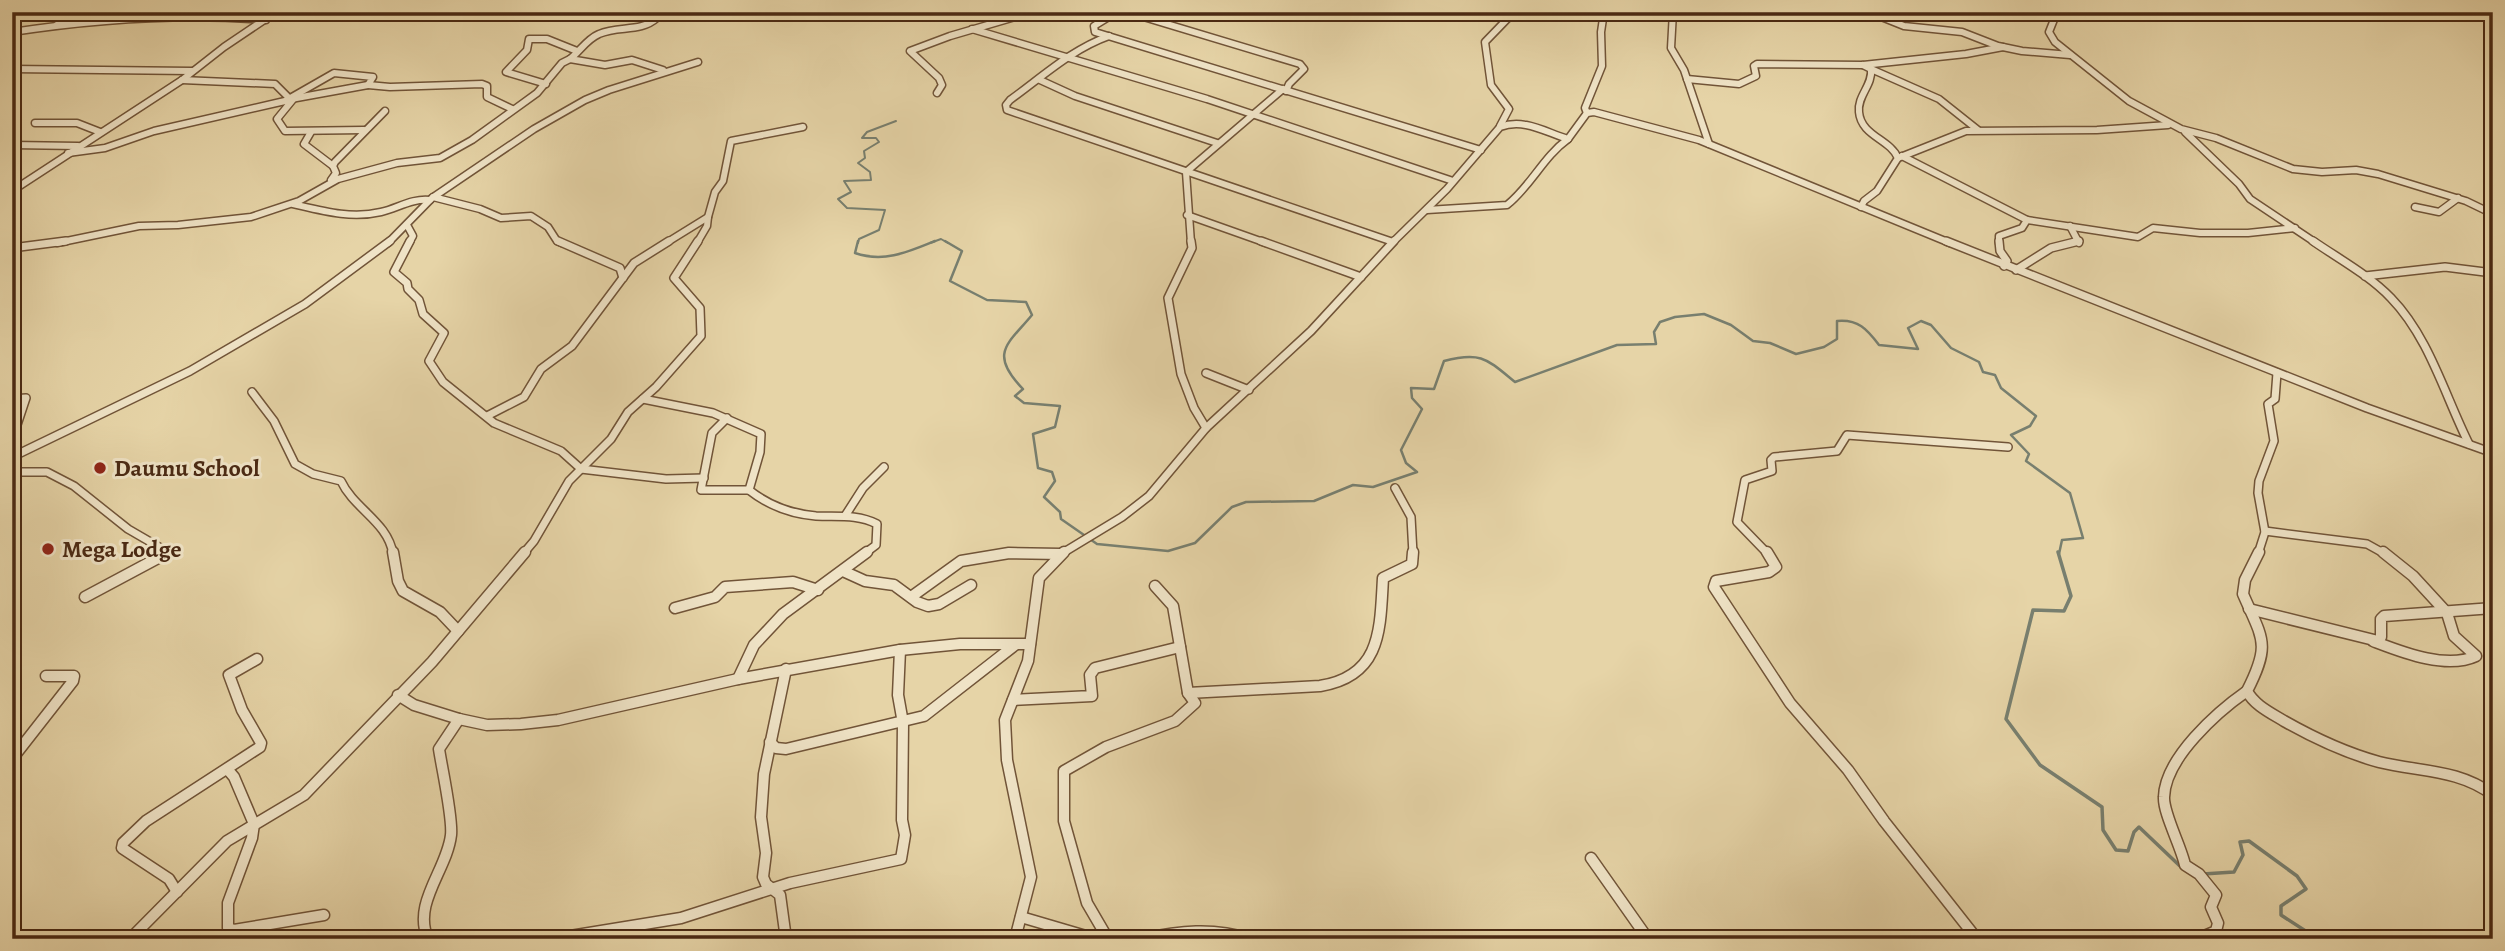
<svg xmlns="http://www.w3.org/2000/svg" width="2505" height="951" viewBox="0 0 2505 951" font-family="Alegreya,serif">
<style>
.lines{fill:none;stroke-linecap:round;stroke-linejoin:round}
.stream-far2{stroke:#787f6f;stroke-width:2}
.stream-far1{stroke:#787f6f;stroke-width:2.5}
.stream{stroke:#787f6f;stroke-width:3.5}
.street-far2-casing{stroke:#715438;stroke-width:9}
.street-far1-casing{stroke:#715438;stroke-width:10}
.street-casing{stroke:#715438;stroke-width:13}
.street-far2{stroke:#efe3c6;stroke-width:6}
.street-far1{stroke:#efe3c6;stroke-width:7}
.street{stroke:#efe3c6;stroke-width:10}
.poi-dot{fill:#8f2418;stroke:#efe3c6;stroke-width:2.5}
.labels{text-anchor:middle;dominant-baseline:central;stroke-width:6;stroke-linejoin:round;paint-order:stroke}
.poi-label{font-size:24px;font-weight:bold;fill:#4a2913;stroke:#efe3c6;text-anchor:start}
</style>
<rect width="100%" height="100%" fill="#e6d4a7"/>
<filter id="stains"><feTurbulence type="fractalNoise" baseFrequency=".00286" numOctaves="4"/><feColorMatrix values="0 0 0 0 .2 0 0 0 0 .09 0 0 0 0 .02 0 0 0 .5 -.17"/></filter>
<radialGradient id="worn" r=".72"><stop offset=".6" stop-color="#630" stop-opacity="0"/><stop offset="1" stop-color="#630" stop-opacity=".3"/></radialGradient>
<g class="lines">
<g class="stream-far2">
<path d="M858 243 859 239 879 230 885 210 847 208 838 199 851 192 844 181 871 180 870 172 858 163 865 158 864 151 879 142 876 138H862L867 132 896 121"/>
<path d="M930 243 941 239 948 243"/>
</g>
<g class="stream-far1">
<path d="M858 241 855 253C884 263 908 252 935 241"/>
<path d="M945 241 962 251 950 281 987 300 1026 302 1032 315C1008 344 988 353 1023 389L1015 396 1024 403 1060 406 1055 427 1033 434 1038 468 1052 472 1055 481 1044 497 1060 512 1061 519 1097 544 1168 551 1195 543 1232 507 1246 502 1314 501 1353 485 1373 487 1417 472 1406 463 1401 450 1422 409 1412 398 1411 388 1434 389 1444 361C1481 351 1487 359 1515 382L1617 345 1656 344 1654 332 1660 322 1675 317 1704 314 1731 325 1753 341 1770 343 1796 354 1824 347 1837 339V321C1858 319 1867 329 1879 345L1918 349 1908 328 1921 321 1931 325 1951 348 1979 362 1983 372 1995 375 2001 388 2036 416 2030 426 2011 435 2029 454 2026 461 2070 493 2083 538 2062 540 2059 554"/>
</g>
<g class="stream">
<path d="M2058 552 2071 596 2064 611 2033 610 2006 719 2040 765 2102 807 2103 830 2116 850 2128 851 2134 832 2139 827 2181 867"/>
<path d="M2203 874 2234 872 2243 855 2240 842 2249 841 2297 876 2306 889 2281 906V915L2318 939"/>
</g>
<defs>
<g id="street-far2">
<path d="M655 12 657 18C640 33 619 25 599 34 587 39 580 51 570 59L605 65 632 60 663 70"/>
<path d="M1117 12 1094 26 1095 32 1481 150"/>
<path d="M1127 12 1300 64 1304 69 1289 84 1286 91"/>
<path d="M1673 12 1671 48 1684 70 1709 144"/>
<path d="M1869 12 1904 26 1962 32 1998 46 2022 51 2070 55"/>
<path d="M2057 12 2049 32 2055 42 2129 101 2181 129 2216 138 2293 169 2322 172 2356 170 2378 174 2466 201 2493 214"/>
<path d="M271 17 299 12"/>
<path d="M57 25 81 12"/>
<path d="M972 29 1207 99 1453 181"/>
<path d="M12 32C97 19 180 13 266 20"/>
<path d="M1109 36C1072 49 1042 77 1010 100L1006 105 1007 110 1393 242"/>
<path d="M12 69 192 71"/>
<path d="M1871 69 1939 99 1978 130"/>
<path d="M1687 79 1739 84 1756 76 1754 66 1757 64 1863 65 1966 54 2003 47"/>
<path d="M182 80 275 84 289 98"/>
<path d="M1040 80 1075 96 1217 143"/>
<path d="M546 84 506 72 527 50 529 39H547L577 51"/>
<path d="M937 93 942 85 939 78 910 51 950 36 1032 12"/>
<path d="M295 97 277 119 285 131 364 130"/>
<path d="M291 99 368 85"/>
<path d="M1587 113 1585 108 1602 66 1601 32 1604 12"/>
<path d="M35 123H77L100 132"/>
<path d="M1500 126 1509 109 1491 85 1485 42 1514 12"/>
<path d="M311 132 304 144 333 166"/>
<path d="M2185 132 2239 184 2250 199 2316 243"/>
<path d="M12 145 78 146"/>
<path d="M68 153 105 148 154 131 285 101 334 73 373 77 368 85 390 87 482 84 487 86V97L512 109"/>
<path d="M1902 156 2027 220 2022 228 1999 236V243"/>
<path d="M1898 158 1966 131 2097 130 2168 125"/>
<path d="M331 180 336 173 333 166 335 162 385 111"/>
<path d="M12 191 182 80 224 47 276 12"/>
<path d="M433 197 480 209 501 218 531 216 548 227 557 241 562 243"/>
<path d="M293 204C323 211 351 219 381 212 398 208 412 198 430 200"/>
<path d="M1861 207 1864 201 1877 191 1898 158C1890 139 1861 136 1859 112 1857 96 1873 85 1871 69L1863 65"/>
<path d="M2415 207 2439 212 2458 198"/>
<path d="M1427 210 1507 205C1531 186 1543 157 1568 139"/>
<path d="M1187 215 1266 243"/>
<path d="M2027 220 2138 237 2153 228 2200 233H2248L2295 228"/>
<path d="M407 225 413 236 409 243"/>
<path d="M2070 226 2079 243"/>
<path d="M57 243 139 226 178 225 251 217 299 201 338 179 397 163 440 158 472 140 537 93 562 63 570 59"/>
<path d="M388 243 432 198 534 129 585 100 609 90 698 62"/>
<path d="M666 243 708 217 715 192 723 181 731 141 803 127"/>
<path d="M697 243 707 226 708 217"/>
<path d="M1191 243 1186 172 1283 89"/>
<path d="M1392 243 1447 189 1500 127C1524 118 1545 132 1568 139L1587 113 1594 112 1699 140 1950 243"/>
</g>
<g id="street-far1">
<path d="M410 241 394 272 407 283 408 289 419 300 423 314 444 333 429 361 443 382 494 423 561 451 581 469 666 479 704 478"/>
<path d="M558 241 620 268 623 278"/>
<path d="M1191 241 1192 248 1168 298 1181 374 1194 408 1206 428"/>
<path d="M1261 241 1361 277"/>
<path d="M1946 241 2367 408 2493 453"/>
<path d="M1999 241 2000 251 2007 261 2004 266"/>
<path d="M2313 241C2339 259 2369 275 2391 298 2429 337 2445 396 2469 444"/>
<path d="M12 248 66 241"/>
<path d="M2016 270 2051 248 2079 241"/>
<path d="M2365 276 2445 267 2493 273"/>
<path d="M1206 373 1249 390"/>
<path d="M252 392 274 421 295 464 313 474 341 481C354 509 388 522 393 554"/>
<path d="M12 399 26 398 12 440"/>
<path d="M643 399 713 413 761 434 760 452 749 490C768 505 792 514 816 516 838 517 857 514 877 524L876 545 864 554"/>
<path d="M487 416 524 397 541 369 572 346 634 263 669 241"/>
<path d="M727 418 712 433 701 490H749"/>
<path d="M12 457 190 371 305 304 390 241"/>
<path d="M12 467 21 472H47L74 486 128 529 159 547 161 554"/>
<path d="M1395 488 1411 517 1413 554"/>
<path d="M845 516 863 488 884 467"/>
<path d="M2265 531 2367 544 2385 554"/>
<path d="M523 554 534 541 569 481 611 439 628 412 656 387 701 336 700 308 674 278 698 241"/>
<path d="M1004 554H1048"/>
<path d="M1061 554 1122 517 1149 496 1206 428 1311 331 1394 241"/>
<path d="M1768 554 1737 522 1745 480 1772 471 1771 460 1774 457 1837 451 1847 435 2008 447"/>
<path d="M2258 554 2265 532 2258 493 2259 481 2274 441 2268 404 2275 399 2277 373"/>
</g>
<g id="street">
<path d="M393 552 398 581 403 591 440 612 458 631"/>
<path d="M1767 552 1776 567 1769 572 1716 581 1714 587 1790 703 1848 770 1884 821 1977 939"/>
<path d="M2259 552 2245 580 2243 594C2263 640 2271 644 2247 691 2254 705 2271 713 2284 721 2314 738 2346 753 2379 762 2419 772 2459 769 2493 795"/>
<path d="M843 571 865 581 894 585 917 602 928 606 939 604 971 585"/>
<path d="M85 597 158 558 161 552"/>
<path d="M911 597 961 561 1009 553 1061 554"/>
<path d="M675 608 715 597 725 587 793 582 818 590"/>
<path d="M2249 609 2378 641 2381 637V619L2384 616 2493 608"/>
<path d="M2373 641C2402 652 2446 670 2476 656L2454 636 2447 613 2413 576 2383 552"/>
<path d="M786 669 764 774 761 817 766 853 763 877 766 884 780 895 786 939"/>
<path d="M738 679 754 645 783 614 867 552"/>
<path d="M1188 693 1320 686C1382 676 1380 629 1383 578L1412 564 1413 552"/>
<path d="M398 695 414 705 459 719 487 725 521 724 558 720 738 679 900 650 960 644H1030"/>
<path d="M1013 700 1092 696 1090 675 1095 668 1180 647"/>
<path d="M770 742 776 748 786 749 924 716 1015 645"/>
<path d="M12 759 73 681 74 676H46"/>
<path d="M228 770 234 777 254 824 252 838 228 903V928L234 930 324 915"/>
<path d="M1591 858 1648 939"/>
<path d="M177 892 169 879 122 848 123 843 146 821 260 747 261 743 242 710 229 675 257 659"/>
<path d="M1021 917 1096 939"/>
<path d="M130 939 227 841 304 795 432 662 525 552"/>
<path d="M428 939C412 903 447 870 451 835 453 818 442 769 439 749L459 719"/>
<path d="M552 939 681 918 790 883 901 859 905 835 902 820 903 723 898 695 900 650"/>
<path d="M1015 939 1031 877 1007 760 1005 720 1028 661 1039 578 1064 552"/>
<path d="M1108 939 1087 903 1064 821V771L1106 747 1175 721 1195 703 1188 693 1173 606 1155 586"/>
<path d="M1142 939C1179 931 1213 927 1250 939"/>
<path d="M2197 939 2216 931 2218 923 2211 907 2216 895 2199 874 2185 865C2181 846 2163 813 2164 797 2165 758 2217 712 2247 691"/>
</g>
</defs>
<use href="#street-far2" class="street-far2-casing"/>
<use href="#street-far1" class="street-far1-casing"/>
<use href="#street" class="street-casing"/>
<use href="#street-far2" class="street-far2"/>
<use href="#street-far1" class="street-far1"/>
<use href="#street" class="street"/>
</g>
<g class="poi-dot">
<circle cx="100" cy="468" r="7"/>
<circle cx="48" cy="549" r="7"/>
</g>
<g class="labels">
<g class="poi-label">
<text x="114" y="468">Daumu School</text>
<text x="62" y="549">Mega Lodge</text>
</g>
</g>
<rect width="2505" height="951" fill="none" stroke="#e6d4a7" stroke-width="42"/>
<rect x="14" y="14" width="2477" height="923" fill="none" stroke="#4a2913" stroke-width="3.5"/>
<rect x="21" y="21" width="2463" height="909" fill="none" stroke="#4a2913" stroke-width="2"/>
<rect width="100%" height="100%" filter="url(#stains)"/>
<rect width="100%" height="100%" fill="url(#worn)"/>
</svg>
